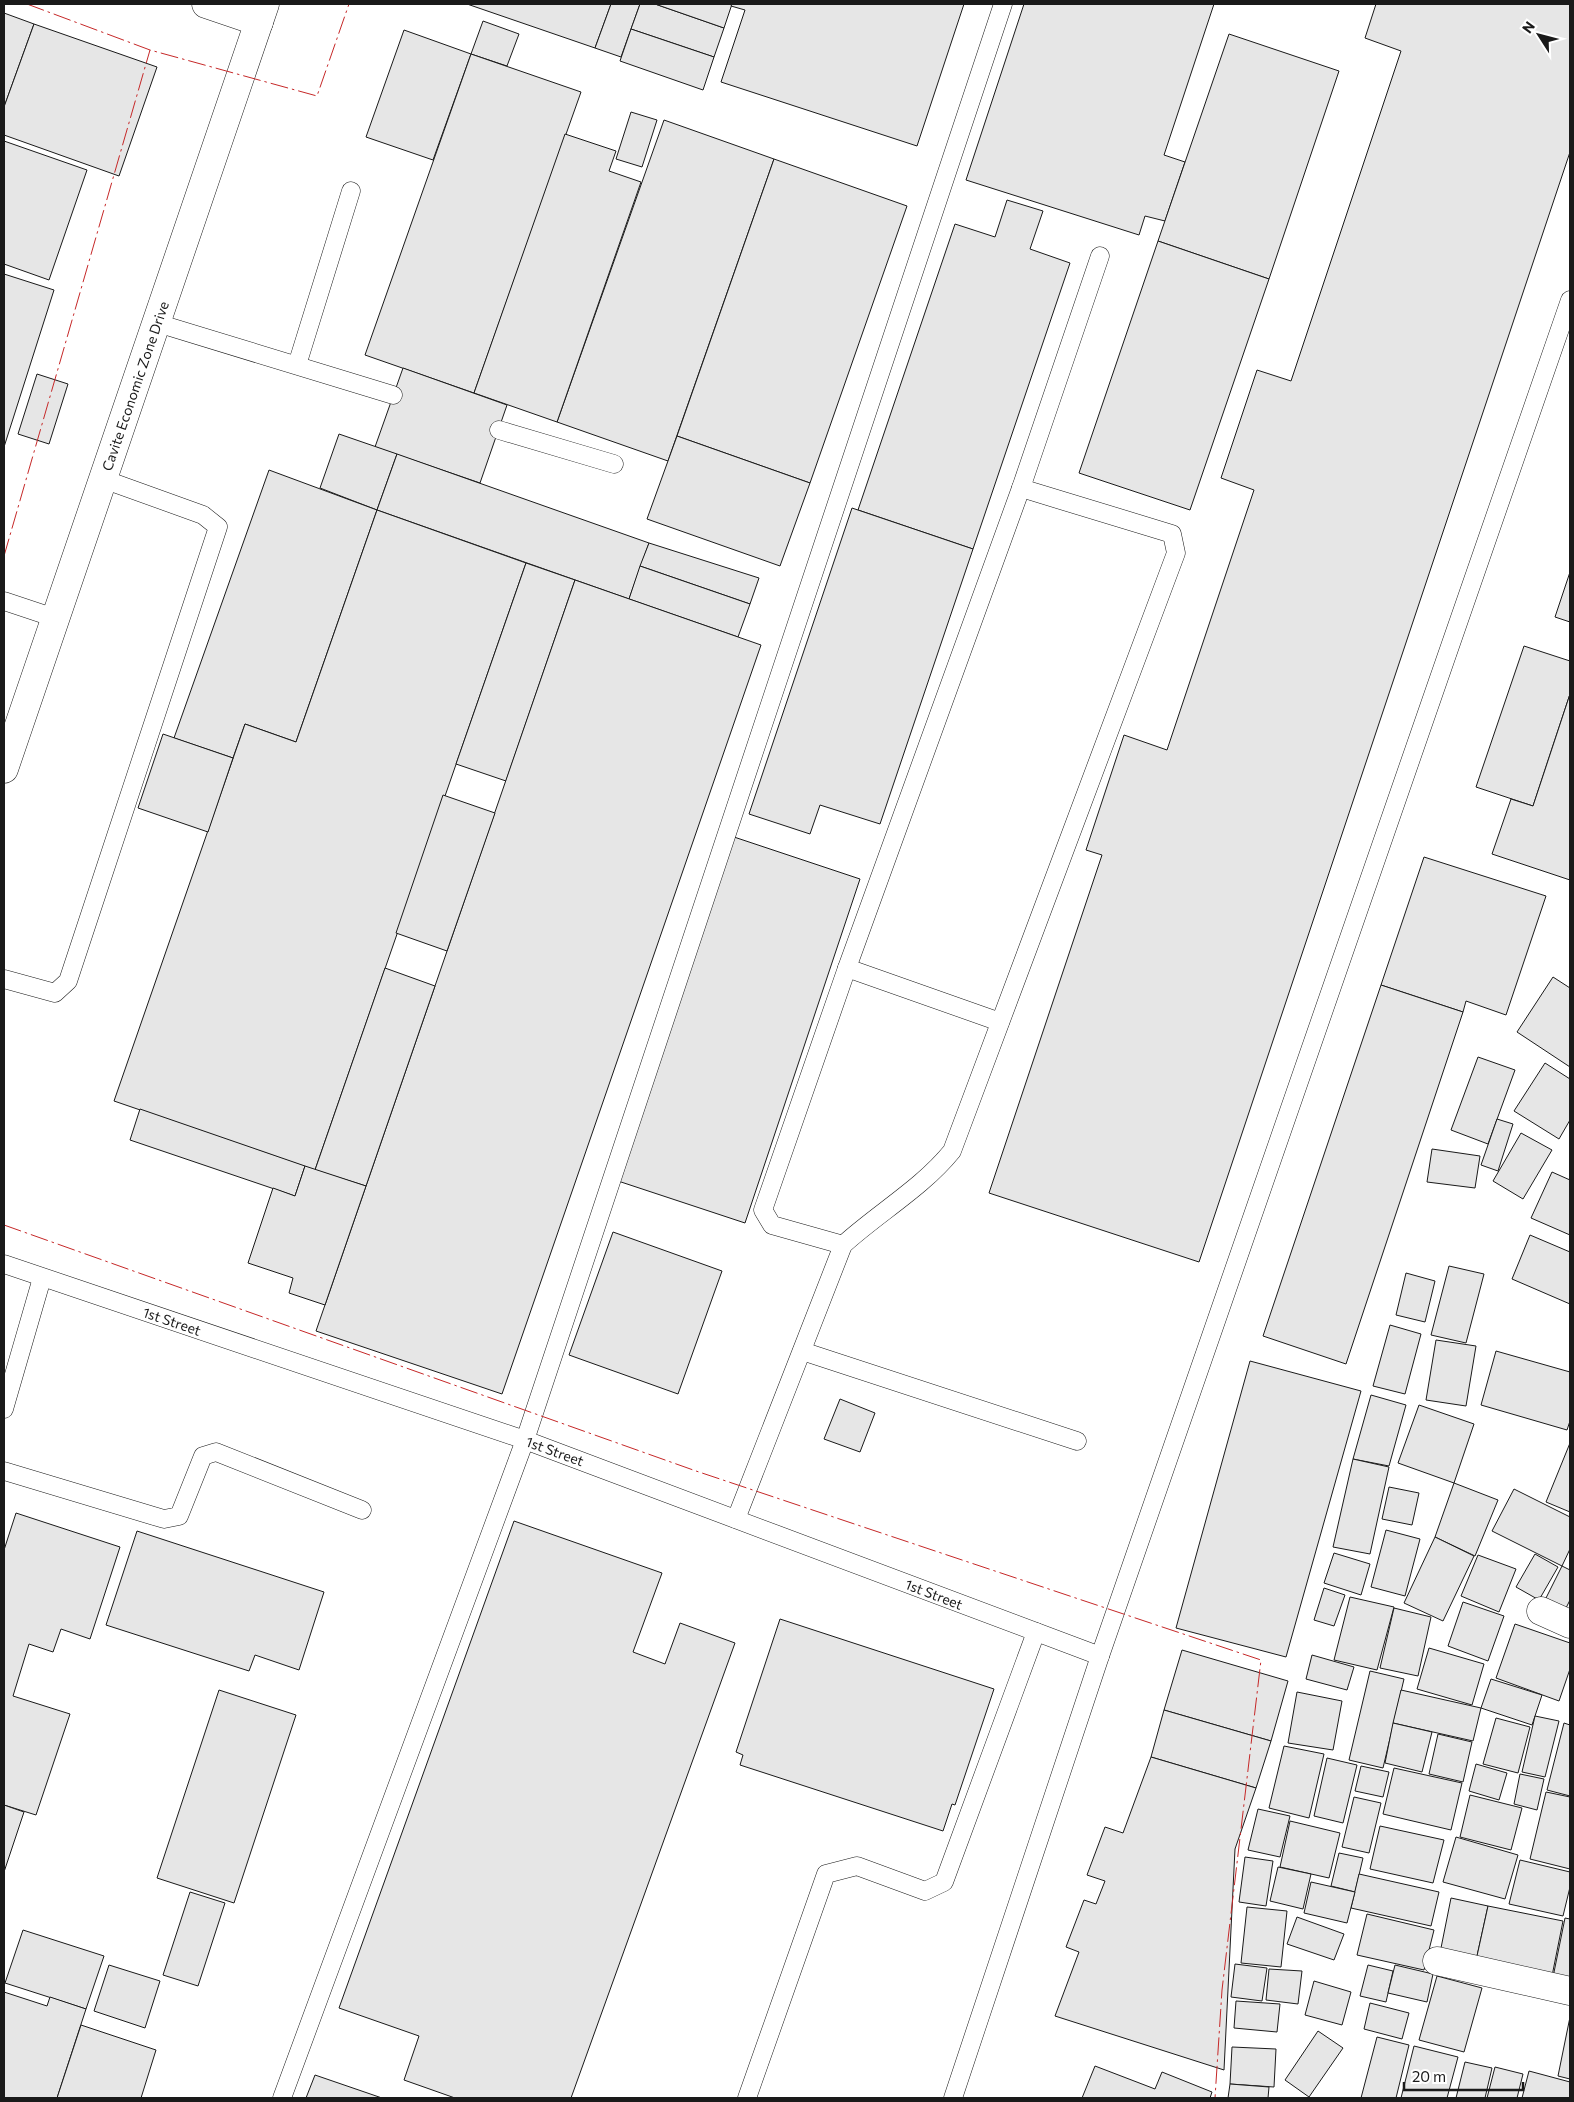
<svg xmlns="http://www.w3.org/2000/svg" width="1574" height="2102" viewBox="0 0 1574 2102" font-family="Commissioner,sans-serif">
<style>
.building{fill:#e6e6e6;stroke:#1a1a1a}
.lines{fill:none;stroke-linecap:round;stroke-linejoin:round}
.lane-casing{stroke:#1a1a1a;stroke-width:19}
.street-casing{stroke:#1a1a1a;stroke-width:29}
.secondary-casing{stroke:#1a1a1a;stroke-width:29}
.lane{stroke:#fff;stroke-width:18}
.street{stroke:#fff;stroke-width:28}
.secondary{stroke:#fff;stroke-width:28}
.power{stroke:#c62828;stroke-width:1;stroke-dasharray:18 4 2.5 4;stroke-linecap:butt}
.labels{text-anchor:middle;dominant-baseline:central;stroke-width:4;stroke-linejoin:round;paint-order:stroke}
.street-label{font-size:14px;fill:#1a1a1a;stroke:#fff}
</style>
<rect width="100%" height="100%" fill="#fff"/>
<g class="building">
<path d="M467 4H611L595 48Z"/>
<path d="M611 4H640L621 57 595 48Z"/>
<path d="M640 4H655L724 28 714 57 631 29Z"/>
<path d="M655 4H732L724 28Z"/>
<path d="M732 4H964L917 146 721 82 745 10 731 6Z"/>
<path d="M1024 4H1214L1164 155 1185 162 1165 221 1145 216 1139 235 966 180Z"/>
<path d="M1376 4H1570V152L1199 1262 989 1193 1102 855 1086 850 1124 735 1167 750 1254 490 1221 478 1257 370 1291 381 1401 51 1365 38Z"/>
<path d="M4 13 34 24 4 107Z"/>
<path d="M483 21 519 34 507 66 471 54Z"/>
<path d="M34 24 157 67 119 176 4 135V107Z"/>
<path d="M631 29 714 57 703 90 620 61Z"/>
<path d="M404 30 471 54 433 160 366 137Z"/>
<path d="M1229 34 1339 71 1269 279 1158 241Z"/>
<path d="M471 54 581 92 474 393 365 355Z"/>
<path d="M631 112 657 120 642 167 616 159Z"/>
<path d="M664 120 774 159 668 461 557 422Z"/>
<path d="M565 134 616 151 609 171 641 182 557 422 474 393Z"/>
<path d="M4 141 87 170 49 280 4 264Z"/>
<path d="M774 159 907 206 810 483 677 436Z"/>
<path d="M1007 200 1043 211 1030 249 1070 263 973 549 858 510 955 224 995 237Z"/>
<path d="M1158 241 1269 279 1190 510 1079 473Z"/>
<path d="M4 274 54 290 4 447Z"/>
<path d="M403 368 507 405 480 483 375 447Z"/>
<path d="M37 374 68 384 49 444 18 434Z"/>
<path d="M339 434 397 454 377 510 320 488Z"/>
<path d="M677 436 810 483 780 566 647 519Z"/>
<path d="M397 454 649 543 629 599 377 510Z"/>
<path d="M269 470 377 510 296 742 245 724 233 758 174 738Z"/>
<path d="M852 508 973 549 880 824 820 805 810 834 749 814Z"/>
<path d="M377 510 526 563 315 1170 114 1101 245 724 296 742Z"/>
<path d="M649 543 759 578 750 604 640 566Z"/>
<path d="M526 563 575 580 506 781 456 764Z"/>
<path d="M640 566 750 604 738 637 629 599Z"/>
<path d="M1570 572V622L1555 617Z"/>
<path d="M575 580 761 645 502 1394 316 1331Z"/>
<path d="M1524 646 1570 661V694L1533 806 1476 787Z"/>
<path d="M1570 694V880L1492 854 1511 799 1533 806Z"/>
<path d="M163 734 233 758 208 832 138 808Z"/>
<path d="M443 795 495 813 447 951 396 933Z"/>
<path d="M731 836 860 879 745 1223 615 1180Z"/>
<path d="M1424 857 1546 896 1506 1015 1466 1001 1463 1012 1381 985Z"/>
<path d="M385 968 435 986 366 1186 315 1170Z"/>
<path d="M1553 977 1570 988V1067L1517 1032Z"/>
<path d="M1381 985 1463 1012 1346 1364 1263 1336Z"/>
<path d="M1478 1057 1515 1070 1488 1144 1451 1130Z"/>
<path d="M1545 1063 1570 1079V1120L1559 1139 1514 1111Z"/>
<path d="M140 1109 305 1166 295 1196 130 1140Z"/>
<path d="M1497 1119 1513 1124 1498 1171 1481 1165Z"/>
<path d="M1521 1133 1552 1150 1523 1199 1493 1181Z"/>
<path d="M1432 1149 1480 1156 1475 1188 1427 1182Z"/>
<path d="M305 1166 366 1186 325 1305 289 1293 293 1278 248 1263 273 1188 295 1196Z"/>
<path d="M1552 1172 1570 1180V1235L1531 1218Z"/>
<path d="M613 1232 722 1271 678 1394 569 1355Z"/>
<path d="M1530 1235 1570 1252V1304L1512 1279Z"/>
<path d="M1449 1266 1484 1274 1466 1343 1431 1335Z"/>
<path d="M1406 1273 1435 1281 1425 1322 1396 1315Z"/>
<path d="M1390 1325 1421 1334 1405 1394 1373 1386Z"/>
<path d="M1436 1340 1476 1346 1466 1406 1426 1400Z"/>
<path d="M1496 1351 1570 1372V1421L1567 1430 1481 1405Z"/>
<path d="M1250 1361 1361 1391 1286 1657 1176 1628Z"/>
<path d="M1371 1395 1406 1405 1389 1466 1353 1459Z"/>
<path d="M840 1399 875 1413 860 1452 824 1439Z"/>
<path d="M1419 1405 1474 1424 1454 1483 1398 1463Z"/>
<path d="M1570 1443V1512L1546 1502Z"/>
<path d="M1353 1459 1389 1467 1370 1554 1333 1547Z"/>
<path d="M1454 1483 1498 1500 1475 1556 1435 1537Z"/>
<path d="M1389 1487 1419 1493 1412 1525 1382 1519Z"/>
<path d="M1514 1489 1570 1517V1549L1562 1566 1492 1531Z"/>
<path d="M16 1513 120 1547 90 1639 61 1629 53 1652 29 1644 13 1696 70 1714 36 1815 4 1805V1550Z"/>
<path d="M514 1521 662 1573 633 1652 665 1664 680 1623 735 1643 571 2098H455L404 2080 419 2036 339 2008Z"/>
<path d="M1386 1530 1420 1539 1405 1596 1371 1587Z"/>
<path d="M137 1531 324 1592 299 1670 255 1655 249 1671 106 1625Z"/>
<path d="M1435 1537 1474 1556 1443 1621 1404 1603Z"/>
<path d="M1334 1553 1370 1564 1361 1595 1324 1583Z"/>
<path d="M1535 1554 1558 1567 1539 1600 1516 1587Z"/>
<path d="M1478 1555 1516 1569 1499 1612 1461 1596Z"/>
<path d="M1562 1566 1570 1570V1600L1563 1614 1543 1604Z"/>
<path d="M1324 1588 1345 1595 1334 1626 1314 1620Z"/>
<path d="M1350 1597 1394 1607 1377 1670 1334 1660Z"/>
<path d="M1463 1602 1504 1616 1488 1661 1448 1646Z"/>
<path d="M1394 1608 1431 1617 1418 1676 1380 1668Z"/>
<path d="M780 1619 994 1689 955 1805 952 1804 943 1831 740 1765 743 1755 736 1752Z"/>
<path d="M1515 1624 1570 1643V1669L1559 1701 1496 1678Z"/>
<path d="M1429 1648 1484 1664 1472 1705 1417 1689Z"/>
<path d="M1182 1650 1288 1681 1271 1741 1164 1710Z"/>
<path d="M1312 1655 1354 1667 1347 1690 1306 1679Z"/>
<path d="M1370 1671 1404 1679 1383 1768 1349 1760Z"/>
<path d="M1491 1679 1542 1695 1532 1725 1481 1708Z"/>
<path d="M219 1690 296 1715 234 1903 157 1878Z"/>
<path d="M1401 1690 1481 1708 1473 1741 1393 1723Z"/>
<path d="M1297 1692 1342 1701 1333 1750 1288 1743Z"/>
<path d="M1164 1710 1271 1741 1256 1788 1151 1757Z"/>
<path d="M1535 1716 1559 1721 1545 1777 1522 1772Z"/>
<path d="M1496 1718 1530 1727 1518 1773 1483 1764Z"/>
<path d="M1393 1723 1432 1732 1422 1772 1385 1763Z"/>
<path d="M1564 1723 1570 1725V1796L1547 1790Z"/>
<path d="M1438 1734 1472 1742 1463 1782 1429 1774Z"/>
<path d="M1284 1746 1324 1754 1309 1818 1269 1808Z"/>
<path d="M1151 1757 1256 1788 1235 1849 1224 2070 1055 2016 1079 1952 1066 1947 1084 1900 1096 1904 1105 1881 1087 1875 1105 1827 1123 1833Z"/>
<path d="M1327 1758 1357 1765 1343 1823 1314 1816Z"/>
<path d="M1476 1764 1507 1773 1499 1800 1469 1791Z"/>
<path d="M1361 1766 1389 1772 1383 1797 1355 1791Z"/>
<path d="M1394 1768 1462 1783 1451 1830 1383 1814Z"/>
<path d="M1520 1774 1544 1779 1537 1810 1514 1804Z"/>
<path d="M1546 1792 1570 1797V1869L1530 1859Z"/>
<path d="M1470 1795 1522 1808 1511 1850 1460 1837Z"/>
<path d="M1354 1797 1381 1803 1369 1853 1342 1847Z"/>
<path d="M4 1805 24 1812 4 1872Z"/>
<path d="M1258 1809 1290 1816 1280 1857 1248 1850Z"/>
<path d="M1290 1821 1340 1833 1329 1878 1280 1867Z"/>
<path d="M1380 1826 1444 1840 1433 1883 1370 1869Z"/>
<path d="M1456 1837 1518 1855 1505 1899 1443 1882Z"/>
<path d="M1339 1853 1363 1858 1355 1892 1331 1886Z"/>
<path d="M1245 1857 1273 1861 1266 1906 1239 1902Z"/>
<path d="M1520 1860 1570 1872V1887L1563 1916 1509 1904Z"/>
<path d="M1278 1867 1311 1874 1303 1909 1270 1901Z"/>
<path d="M1359 1874 1439 1892 1431 1926 1351 1908Z"/>
<path d="M1311 1882 1355 1892 1347 1923 1304 1913Z"/>
<path d="M190 1892 225 1903 198 1986 163 1975Z"/>
<path d="M1451 1898 1488 1906 1475 1965 1439 1958Z"/>
<path d="M1488 1906 1563 1921 1551 1981 1475 1965Z"/>
<path d="M1247 1907 1287 1911 1281 1967 1241 1963Z"/>
<path d="M1367 1914 1434 1930 1424 1970 1357 1955Z"/>
<path d="M1297 1917 1344 1934 1334 1960 1287 1944Z"/>
<path d="M1565 1918 1570 1919V1986L1552 1982Z"/>
<path d="M23 1930 104 1956 86 2009 5 1983Z"/>
<path d="M1235 1964 1267 1968 1262 2001 1231 1997Z"/>
<path d="M109 1965 160 1981 145 2028 94 2011Z"/>
<path d="M1368 1965 1393 1971 1386 2002 1360 1996Z"/>
<path d="M1395 1965 1433 1974 1427 2002 1388 1993Z"/>
<path d="M1269 1969 1302 1971 1298 2004 1266 2000Z"/>
<path d="M1437 1976 1482 1988 1464 2052 1419 2040Z"/>
<path d="M1314 1981 1351 1992 1342 2025 1305 2015Z"/>
<path d="M4 1992 47 2006 50 1997 86 2009 57 2098H4Z"/>
<path d="M1236 2001 1280 2004 1277 2032 1234 2028Z"/>
<path d="M1370 2003 1409 2013 1402 2039 1364 2029Z"/>
<path d="M1570 2017V2079L1558 2076Z"/>
<path d="M81 2025 156 2050 141 2098H57Z"/>
<path d="M1318 2031 1343 2048 1309 2097 1285 2080Z"/>
<path d="M1377 2037 1409 2045 1396 2098H1361Z"/>
<path d="M1414 2046 1458 2057 1447 2098H1401Z"/>
<path d="M1232 2047 1276 2049 1274 2087 1230 2084Z"/>
<path d="M1465 2062 1492 2068 1485 2098H1456Z"/>
<path d="M1095 2066 1155 2089 1162 2072 1212 2092 1210 2098H1082Z"/>
<path d="M1495 2067 1523 2074 1517 2098H1487Z"/>
<path d="M1529 2071 1570 2082V2098H1522Z"/>
<path d="M315 2075 382 2098H306Z"/>
<path d="M1230 2084 1269 2087 1268 2098H1228Z"/>
</g>
<g class="lines">
<defs>
<g id="lane">
<path d="M157 323 393 395"/>
<path d="M297 365 351 191"/>
<path d="M499 430 614 464"/>
<path d="M4 601 55 618"/>
<path d="M4 979 55 993 68 981 218 527 203 515 103 479"/>
<path d="M1000 1022 847 968 1021 488"/>
<path d="M843 1245 772 1225 763 1210 847 968"/>
<path d="M4 1264 525 1440 1100 1656"/>
<path d="M802 1351 1077 1441"/>
<path d="M4 1409 42 1278"/>
<path d="M4 1471 164 1519 179 1516 203 1456 216 1452 362 1510"/>
<path d="M736 1519 843 1245C878 1213 922 1188 952 1151L1176 553 1172 534 1021 488 1100 256"/>
<path d="M282 2098 525 1440 1003 4"/>
<path d="M747 2098 826 1874 857 1866 925 1891 944 1882 1036 1632"/>
<path d="M953 2098 1100 1656 1570 300"/>
</g>
<g id="street">
<path d="M206 4 259 22"/>
<path d="M1541 1611 1570 1624"/>
<path d="M1437 1961 1570 1991"/>
</g>
<path id="secondary" d="M4 769 265 4"/>
</defs>
<use href="#lane" class="lane-casing"/>
<use href="#street" class="street-casing"/>
<use href="#secondary" class="secondary-casing"/>
<use href="#lane" class="lane"/>
<use href="#street" class="street"/>
<use href="#secondary" class="secondary"/>
<g class="power">
<path d="M27 4 150 50 317 96 349 4"/>
<path d="M4 556 150 50"/>
<path d="M4 1225 696 1471 1261 1660 1222 1990 1215 2098"/>
</g>
</g>
<g class="labels">
<g class="street-label">
<text transform="translate(135 386) rotate(-71)">Cavite Economic Zone Drive</text>
<text transform="translate(172 1321) rotate(19)">1st Street</text>
<text transform="translate(555 1451) rotate(20)">1st Street</text>
<text transform="translate(934 1594) rotate(21)">1st Street</text>
</g>
</g>
<rect width="1574" height="2102" fill="none" stroke="#1a1a1a" stroke-width="10"/>
<g transform="translate(1539 35) rotate(306)" stroke="#ffffff" stroke-width="4" paint-order="stroke">
<path d="M0-4L9 19L0 12L-9 19Z" fill="#1a1a1a"/>
<text y="-8" font-size="14" font-weight="bold" text-anchor="middle" fill="#1a1a1a">N</text>
</g>
<path d="M1404 2082v8h119v-8" fill="none" stroke="#1a1a1a" stroke-width="2.5"/>
<text x="1412" y="2082" font-size="15" fill="#1a1a1a" stroke="#ffffff" stroke-width="4" paint-order="stroke">20 m</text>
</svg>
